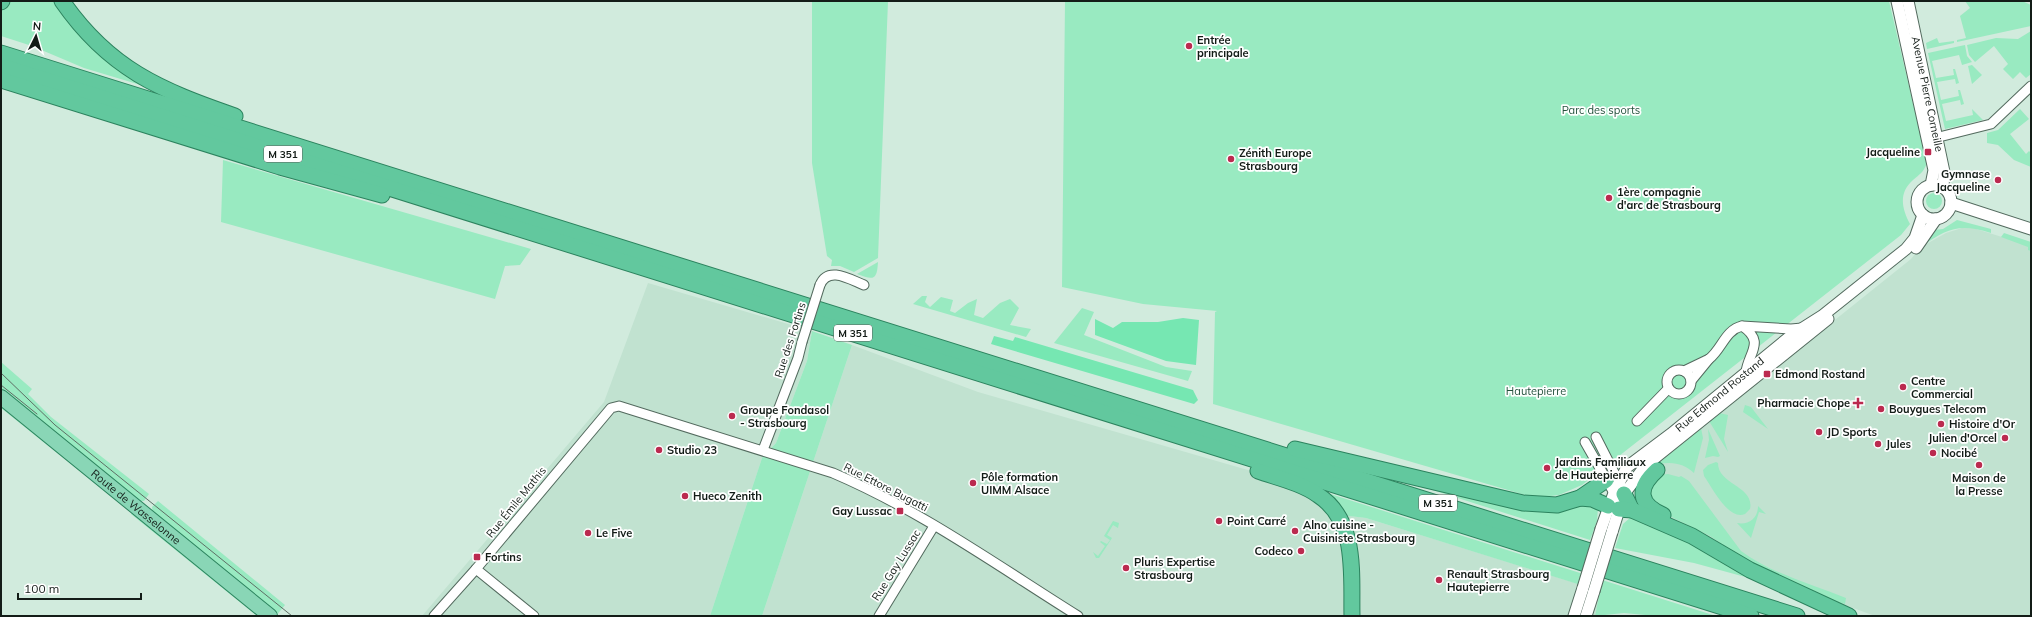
<svg xmlns="http://www.w3.org/2000/svg" width="2032" height="617" viewBox="0 0 2032 617" font-family="Mulish,sans-serif">
<style>
.built{fill:#c1e2d0}
.green{fill:#99eac1}
.water{fill:#76e7b2}
.lines{fill:none;stroke-linecap:round;stroke-linejoin:round}
.minor-casing{stroke:#536a5e;stroke-width:11}
.tertiary-casing{stroke:#536a5e;stroke-width:13}
.primary-casing{stroke:#2c835e;stroke-width:16}
.trunk-casing{stroke:#2c835e;stroke-width:17}
.minor{stroke:#fff;stroke-width:9}
.tertiary{stroke:#fff;stroke-width:11}
.primary{stroke:#89d6b6;stroke-width:14}
.trunk{stroke:#62c89e;stroke-width:15}
.tram{stroke:#5e6e65;stroke-width:1}
.minor-bridge-casing{stroke:#536a5e;stroke-width:11;stroke-linecap:butt}
.tertiary-bridge-casing{stroke:#536a5e;stroke-width:13;stroke-linecap:butt}
.minor-bridge{stroke:#fff;stroke-width:9}
.tertiary-bridge{stroke:#fff;stroke-width:11}
.poi-dot{fill:#bb2a4f;stroke:#fff;stroke-width:1.5}
.labels{text-anchor:middle;dominant-baseline:central;stroke-width:3.5;stroke-linejoin:round;paint-order:stroke}
.shield{fill:#fff;stroke:#5a605d;stroke-width:1}
.shield-label{font-size:10px;font-weight:bold;fill:#131c17}
.poi-label{font-size:11px;font-weight:bold;fill:#131c17;stroke:#fff;text-anchor:start}
.street-label{font-size:11px;fill:#131c17;stroke:#fff}
.park-label{font-size:11px;fill:#23513c;stroke:#fff}
</style>
<rect width="100%" height="100%" fill="#d1ebdd"/>
<g class="built">
<path d="M1965 227 1973 228 2031 246V616H1875L1834 601 1657 510 1661 475 1659 461 1911 259 1921 247 1946 233Z"/>
<path d="M648 283 812 331 807 361 776 443 762 458 710 616H422L604 402Z"/>
<path d="M852 345 978 392 1324 492 1342 515 1366 518 1601 591 1595 616H762Z"/>
</g>
<g class="green">
<path d="M8 1H58L144 86 84 68 32 46 1 36V9Z"/>
<path d="M812 1H888L878 258 854 272 840 266H831L832 260 827 256 812 163Z"/>
<path d="M1065 1H1889L1927 163C1923 173 1920 174 1913 180 1898 193 1902 209 1910 224L1901 235 1582 485 1559 495 1535 498 1213 404 1215 312 1217 311 1143 304 1062 287Z"/>
<path d="M1965 1H2022L2031 5V26L1957 42V40L1966 38 1960 16 1970 8Z"/>
<path d="M2031 31V74L2026 78 2020 72 2013 79 2003 69 2008 64 1994 46 1975 62 1969 55 1967 45 1996 38 2018 39Z"/>
<path d="M1937 38 1939 43 1954 41V43L1927 49 1926 43Z"/>
<path d="M1965 45 1967 56 1972 62 1962 65 1959 55 1932 61 1936 78 1954 75 1953 69H1955L1959 83 1956 84 1955 79 1937 82 1941 100 1959 96 1958 90H1960L1964 104 1961 105 1960 100 1942 104 1946 121 1973 115 1972 109 1983 120 1945 129 1928 53Z"/>
<path d="M1972 65 1982 75 1972 84 1968 66Z"/>
<path d="M2020 109 2029 119 2010 134 2026 154 2029 151 2031 153V167L2014 160 1998 145 1987 143V133L1998 130Z"/>
<path d="M223 160 531 249 520 265 505 266 495 299 221 222Z"/>
<circle cx="1934" cy="201" r="8"/>
<path d="M1957 220 1991 229V233C1960 223 1947 228 1921 247L1934 230 1943 229Z"/>
<path d="M2004 233 2031 242V251L2028 250V247L2001 237Z"/>
<path d="M878 262C877 281 873 280 857 274Z"/>
<path d="M922 296H927L925 302 930 307 941 297 953 300 950 311 955 313 968 303 977 299 974 315 983 318 1000 303 1010 299 1019 308 1010 325 1031 329 1026 337 913 304Z"/>
<path d="M1082 308 1094 312 1084 335 1166 367 1192 371 1188 381 1054 343Z"/>
<path d="M812 331 852 345 762 616H710L762 458 776 443 807 361Z"/>
<path d="M1 362 32 389 28 394 51 417 149 494 144 501H138L1 391Z"/>
<path d="M1 403 130 508 128 510 1 408Z"/>
<path d="M1745 405 1751 407 1768 429 1743 412Z"/>
<path d="M1719 413 1728 415 1724 439 1728 452 1709 421Z"/>
<path d="M1701 428 1703 438 1694 473C1685 464 1673 461 1659 464V461Z"/>
<path d="M1708 429 1720 456 1718 457 1713 456 1705 458 1709 440Z"/>
<path d="M1716 462 1718 463C1718 485 1755 486 1750 509L1745 514C1728 521 1712 487 1704 476L1703 470 1708 465Z"/>
<path d="M1668 474 1679 477 1681 476 1689 481 1741 551C1771 573 1811 584 1846 598L1845 604 1834 601 1752 565 1710 536 1657 510 1647 490 1661 475Z"/>
<path d="M1398 479 1521 507 1581 502 1598 508 1597 521 1590 540Z"/>
<path d="M1324 492 1716 616H1656L1624 613 1595 616 1600 591 1366 518 1341 515Z"/>
<path d="M158 501 285 605 276 616 153 514 152 507Z"/>
<path d="M1758 506 1766 514 1759 512 1751 538 1737 523C1748 525 1758 519 1758 506Z"/>
<path d="M133 510 263 616H257L131 514Z"/>
<path d="M1631 517 1690 543 1749 576V578L1694 563 1615 548 1623 524Z"/>
<path d="M1113 521 1119 523 1118 528 1113 525 1107 535 1112 538 1099 558H1096L1093 552 1098 556 1105 546 1100 542 1101 541 1107 544 1110 540 1104 536Z"/>
</g>
<g class="water">
<path d="M1183 318 1199 320 1196 365 1166 361 1095 335V319L1113 328 1122 322H1158Z"/>
<path d="M994 336 1013 341 1015 337 1193 390 1198 400 1194 404 991 344Z"/>
</g>
<g class="lines">
<defs>
<g id="minor">
<path d="M1931 139 1991 124 2031 86"/>
<path d="M820 285C828 265 851 280 864 285"/>
<path d="M1709 359C1722 349 1725 330 1742 326"/>
<circle cx="1679" cy="382" r="12"/>
<path d="M1684 371 1709 359 1691 381"/>
<path d="M1746 372C1748 353 1766 342 1742 326L1791 329 1802 328"/>
<path d="M1637 421 1668 389"/>
<path d="M1596 437 1622 488"/>
<path d="M1585 442 1614 493 1619 496"/>
<path d="M763 450 798 358 802 342"/>
<path d="M476 569 534 616"/>
<path d="M434 616 476 569 611 408 619 406 833 473C920 510 998 566 1078 616"/>
<path d="M879 616 934 526"/>
</g>
<g id="tertiary">
<path d="M1897 1 1934 170 1931 185"/>
<path id="s1" d="M1908 1 1944 172 1943 188"/>
<circle cx="1934" cy="202" r="17"/>
<path d="M1951 203 2031 229"/>
<path d="M1916 248 1936 219"/>
<path id="s2" d="M1601 529 1614 493 1627 467 1671 434 1792 335 1822 316 1906 249 1915 238 1923 215"/>
<path d="M1612 532 1624 494 1646 465 1828 319"/>
<path d="M1574 616 1583 588"/>
<path d="M1586 616 1594 591"/>
</g>
<g id="primary">
<path id="s3" d="M1 397 270 616"/>
</g>
<g id="trunk">
<path d="M62 1C109 69 160 90 235 116"/>
<path d="M1 2 2 1"/>
<path d="M1 53 1797 616"/>
<path d="M1 66 1751 616"/>
<path d="M1 80 280 167 382 195"/>
<path d="M1295 449 1523 503 1557 505 1580 498 1592 499 1608 506"/>
<path d="M1657 470C1637 488 1638 504 1663 515"/>
<path d="M1258 471C1278 478 1301 483 1318 495 1358 521 1351 575 1352 616"/>
<path d="M1624 494 1632 510"/>
<path d="M1580 498 1606 480"/>
<path d="M1619 509 1632 510 1692 536 1750 570 1849 616"/>
</g>
</defs>
<use href="#minor" class="minor-casing"/>
<use href="#tertiary" class="tertiary-casing"/>
<use href="#primary" class="primary-casing"/>
<use href="#trunk" class="trunk-casing"/>
<use href="#minor" class="minor"/>
<use href="#tertiary" class="tertiary"/>
<use href="#primary" class="primary"/>
<use href="#trunk" class="trunk"/>
<g class="tram">
<path d="M1 373 55 425 292 616"/>
<path d="M1 385 37 414"/>
</g>
<defs>
<path id="minor-bridge" d="M802 342 820 285"/>
<g id="tertiary-bridge">
<path d="M1583 588 1601 529"/>
<path d="M1594 591 1612 532"/>
</g>
</defs>
<use href="#minor-bridge" class="minor-bridge-casing"/>
<use href="#tertiary-bridge" class="tertiary-bridge-casing"/>
<use href="#minor-bridge" class="minor-bridge"/>
<use href="#tertiary-bridge" class="tertiary-bridge"/>
</g>
<g class="poi-dot">
<circle cx="1189" cy="46" r="4"/>
<rect x="1924" y="148" width="8" height="8" rx="2"/>
<circle cx="1231" cy="159" r="4"/>
<circle cx="1998" cy="180" r="4"/>
<circle cx="1609" cy="198" r="4"/>
<rect x="1763" y="370" width="8" height="8" rx="2"/>
<circle cx="1903" cy="387" r="4"/>
<path d="M1856 397h4v4h4v4h-4v4h-4v-4h-4v-4h4z"/>
<circle cx="1881" cy="409" r="4"/>
<circle cx="732" cy="416" r="4"/>
<circle cx="1941" cy="424" r="4"/>
<circle cx="1819" cy="432" r="4"/>
<circle cx="2005" cy="438" r="4"/>
<circle cx="1878" cy="444" r="4"/>
<circle cx="659" cy="450" r="4"/>
<circle cx="1933" cy="453" r="4"/>
<circle cx="1979" cy="465" r="4"/>
<circle cx="1547" cy="468" r="4"/>
<circle cx="973" cy="483" r="4"/>
<circle cx="685" cy="496" r="4"/>
<rect x="896" y="507" width="8" height="8" rx="2"/>
<circle cx="1219" cy="521" r="4"/>
<circle cx="1295" cy="531" r="4"/>
<circle cx="588" cy="533" r="4"/>
<circle cx="1301" cy="551" r="4"/>
<rect x="473" y="553" width="8" height="8" rx="2"/>
<circle cx="1126" cy="568" r="4"/>
<circle cx="1439" cy="580" r="4"/>
</g>
<g class="labels">
<g class="shield">
<rect x="264" y="146" width="38" height="16" rx="3"/>
<rect x="834" y="325" width="38" height="16" rx="3"/>
<rect x="1419" y="495" width="38" height="16" rx="3"/>
</g>
<g class="shield-label">
<text x="283" y="154">M 351</text>
<text x="853" y="333">M 351</text>
<text x="1438" y="503">M 351</text>
</g>
<g class="poi-label">
<text x="1197" y="40">Entrée<tspan x="1197" dy="13">principale</tspan></text>
<text x="1920" y="152" text-anchor="end">Jacqueline</text>
<text x="1239" y="153">Zénith Europe<tspan x="1239" dy="13">Strasbourg</tspan></text>
<text x="1990" y="174" text-anchor="end">Gymnase<tspan x="1990" dy="13">Jacqueline</tspan></text>
<text x="1617" y="192">1ère compagnie<tspan x="1617" dy="13">d'arc de Strasbourg</tspan></text>
<text x="1775" y="374">Edmond Rostand</text>
<text x="1911" y="381">Centre<tspan x="1911" dy="13">Commercial</tspan></text>
<text x="1850" y="403" text-anchor="end">Pharmacie Chope</text>
<text x="1889" y="409">Bouygues Telecom</text>
<text x="740" y="410">Groupe Fondasol<tspan x="740" dy="13">- Strasbourg</tspan></text>
<text x="1949" y="424">Histoire d'Or</text>
<text x="1827" y="432">JD Sports</text>
<text x="1997" y="438" text-anchor="end">Julien d'Orcel</text>
<text x="1886" y="444">Jules</text>
<text x="667" y="450">Studio 23</text>
<text x="1941" y="453">Nocibé</text>
<text x="1555" y="462">Jardins Familiaux<tspan x="1555" dy="13">de Hautepierre</tspan></text>
<text x="981" y="477">Pôle formation<tspan x="981" dy="13">UIMM Alsace</tspan></text>
<text x="1979" y="478" text-anchor="middle">Maison de<tspan x="1979" dy="13">la Presse</tspan></text>
<text x="693" y="496">Hueco Zenith</text>
<text x="892" y="511" text-anchor="end">Gay Lussac</text>
<text x="1227" y="521">Point Carré</text>
<text x="1303" y="525">Alno cuisine -<tspan x="1303" dy="13">Cuisiniste Strasbourg</tspan></text>
<text x="596" y="533">Le Five</text>
<text x="1293" y="551" text-anchor="end">Codeco</text>
<text x="485" y="557">Fortins</text>
<text x="1134" y="562">Pluris Expertise<tspan x="1134" dy="13">Strasbourg</tspan></text>
<text x="1447" y="574">Renault Strasbourg<tspan x="1447" dy="13">Hautepierre</tspan></text>
</g>
<g class="street-label">
<text stroke="none"><textPath href="#s1" startOffset="95">Avenue Pierre Corneille</textPath></text>
<text transform="translate(790 340) rotate(-72)">Rue des Fortins</text>
<text stroke="none"><textPath href="#s2" startOffset="185">Rue Edmond Rostand</textPath></text>
<text transform="translate(886 487) rotate(27)">Rue Ettore Bugatti</text>
<text transform="translate(516 502) rotate(-51)">Rue Émile Mathis</text>
<text stroke="none"><textPath href="#s3" startOffset="174">Route de Wasselonne</textPath></text>
<text transform="translate(896 565) rotate(-58)">Rue Gay Lussac</text>
</g>
<g class="park-label">
<text x="1601" y="110">Parc des sports</text>
<text x="1536" y="391">Hautepierre</text>
</g>
</g>
<rect width="2032" height="617" fill="none" stroke="#131c17" stroke-width="4"/>
<g transform="translate(36 36) rotate(5)" stroke="#ffffff" stroke-width="3" paint-order="stroke">
<path d="M0-3L7 15L0 10L-7 15Z" fill="#131c17"/>
<text y="-6" font-size="11" font-weight="bold" text-anchor="middle" fill="#131c17">N</text>
</g>
<path d="M18 593v6h123v-6" fill="none" stroke="#131c17" stroke-width="2"/>
<text x="24" y="593" font-size="12" fill="#131c17" stroke="#ffffff" stroke-width="3" paint-order="stroke">100 m</text>
</svg>
